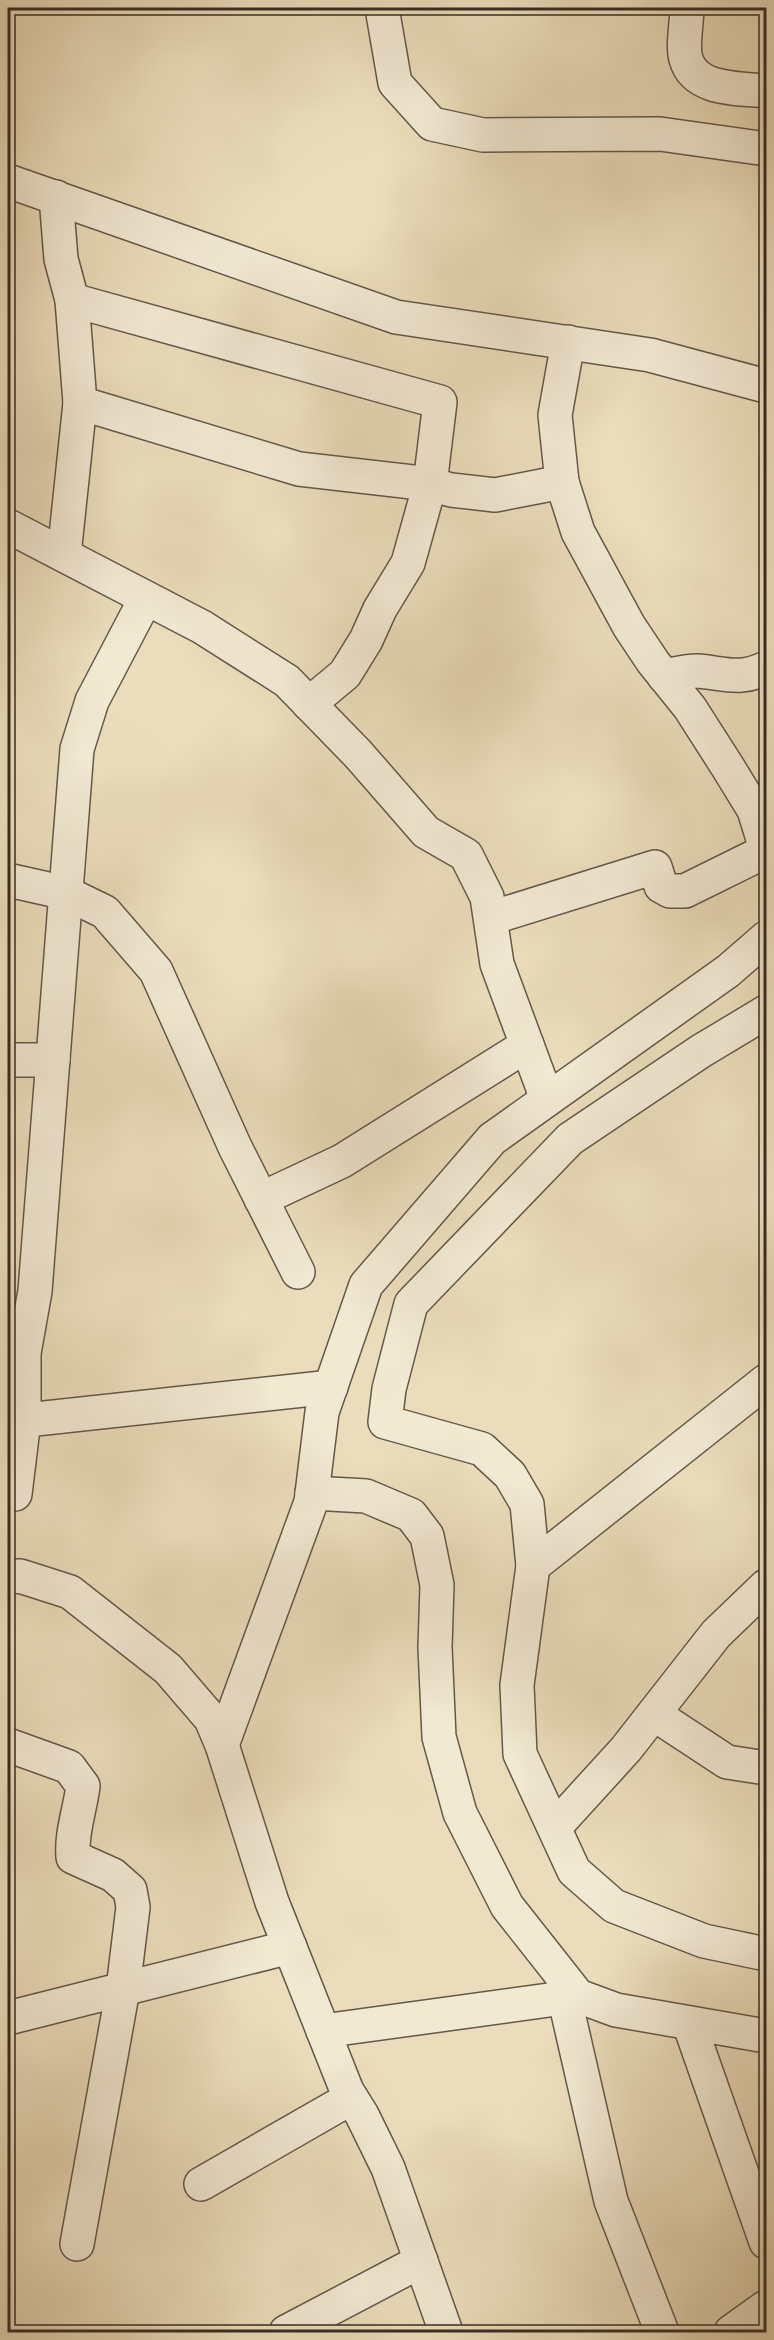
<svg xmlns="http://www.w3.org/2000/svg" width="774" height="2340" viewBox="0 0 774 2340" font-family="Cardo,serif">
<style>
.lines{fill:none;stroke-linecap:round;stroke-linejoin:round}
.minor-casing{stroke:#64584a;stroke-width:36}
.minor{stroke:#f2e9d3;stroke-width:33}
</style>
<rect width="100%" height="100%" fill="#ebddbb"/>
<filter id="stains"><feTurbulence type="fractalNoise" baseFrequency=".00333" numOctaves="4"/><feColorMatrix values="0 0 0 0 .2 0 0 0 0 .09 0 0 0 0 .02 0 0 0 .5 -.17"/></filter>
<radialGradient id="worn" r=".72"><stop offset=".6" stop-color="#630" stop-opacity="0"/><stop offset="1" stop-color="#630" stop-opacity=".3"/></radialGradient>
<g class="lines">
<defs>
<g id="minor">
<path d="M382 8 395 83 432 124 483 135 660 134 766 149"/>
<path d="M687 8C687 21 682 47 686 59 695 91 739 88 766 91"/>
<path d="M8 181 396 317 650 355 766 386"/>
<path d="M56 197 61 259 72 300"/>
<path d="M72 300 440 402 430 484 299 469 80 403Z"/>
<path d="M562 482 555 415 568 342"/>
<path d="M8 526 202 627 287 681 358 754 426 832 466 855 487 897 497 964 547 1099"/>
<path d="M64 555 80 403"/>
<path d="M664 676C674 674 686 671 697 671 724 673 740 681 766 668"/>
<path d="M309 704 345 674 366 640 380 609 408 563 430 484 451 490 495 495 562 482 578 532 629 626 653 662 690 708 729 769 754 810 766 849"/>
<path d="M8 880 66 893 105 912 156 971 235 1147 298 1272"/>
<path d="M491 918 655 867 661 886 670 891H685L766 851"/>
<path d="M766 1012 701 1051 570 1139 411 1304 389 1389 385 1422 482 1449 510 1475 527 1504 533 1566 517 1685 520 1754 574 1871 614 1906 704 1941 766 1954"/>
<path d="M8 1060H53"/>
<path d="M261 1199 342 1161 527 1045"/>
<path d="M8 1422 331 1387"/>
<path d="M312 1493 366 1496 411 1515 427 1536 437 1585 435 1647 439 1737 460 1813 507 1906 578 1996 616 2010 766 2036"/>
<path d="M15 1494 24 1420V1353L35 1291 77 749 92 701 146 598"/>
<path d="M533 1566 766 1381"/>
<path d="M8 1577 20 1576 70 1592 168 1669 211 1719 222 1745 272 1902 347 2091 362 2115 388 2168 446 2332"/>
<path d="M654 1714 727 1762 766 1768"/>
<path d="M8 1745 69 1767 83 1786C80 1810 71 1833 73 1857L113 1875 130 1890 133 1907 123 1989 77 2244"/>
<path d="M222 1745 311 1502 322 1412 366 1285 492 1139 728 971 766 938"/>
<path d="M555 1827 626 1749 716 1634 766 1586"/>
<path d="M565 2000 611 2201 662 2332"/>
<path d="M8 2018 290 1947"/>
<path d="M689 2023 766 2242"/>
<path d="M323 2031 578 1996"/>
<path d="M201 2184 351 2098"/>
<path d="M286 2332 421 2261"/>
<path d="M731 2332 766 2307"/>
</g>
</defs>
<use href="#minor" class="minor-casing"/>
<use href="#minor" class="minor"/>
</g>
<rect width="774" height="2340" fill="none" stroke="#ebddbb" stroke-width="30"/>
<rect x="9" y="9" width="756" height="2322" fill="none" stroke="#372c25" stroke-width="3"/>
<rect x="15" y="15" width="744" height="2310" fill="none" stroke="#372c25" stroke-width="1.5"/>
<rect width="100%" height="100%" filter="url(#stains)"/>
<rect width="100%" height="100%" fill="url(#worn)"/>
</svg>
